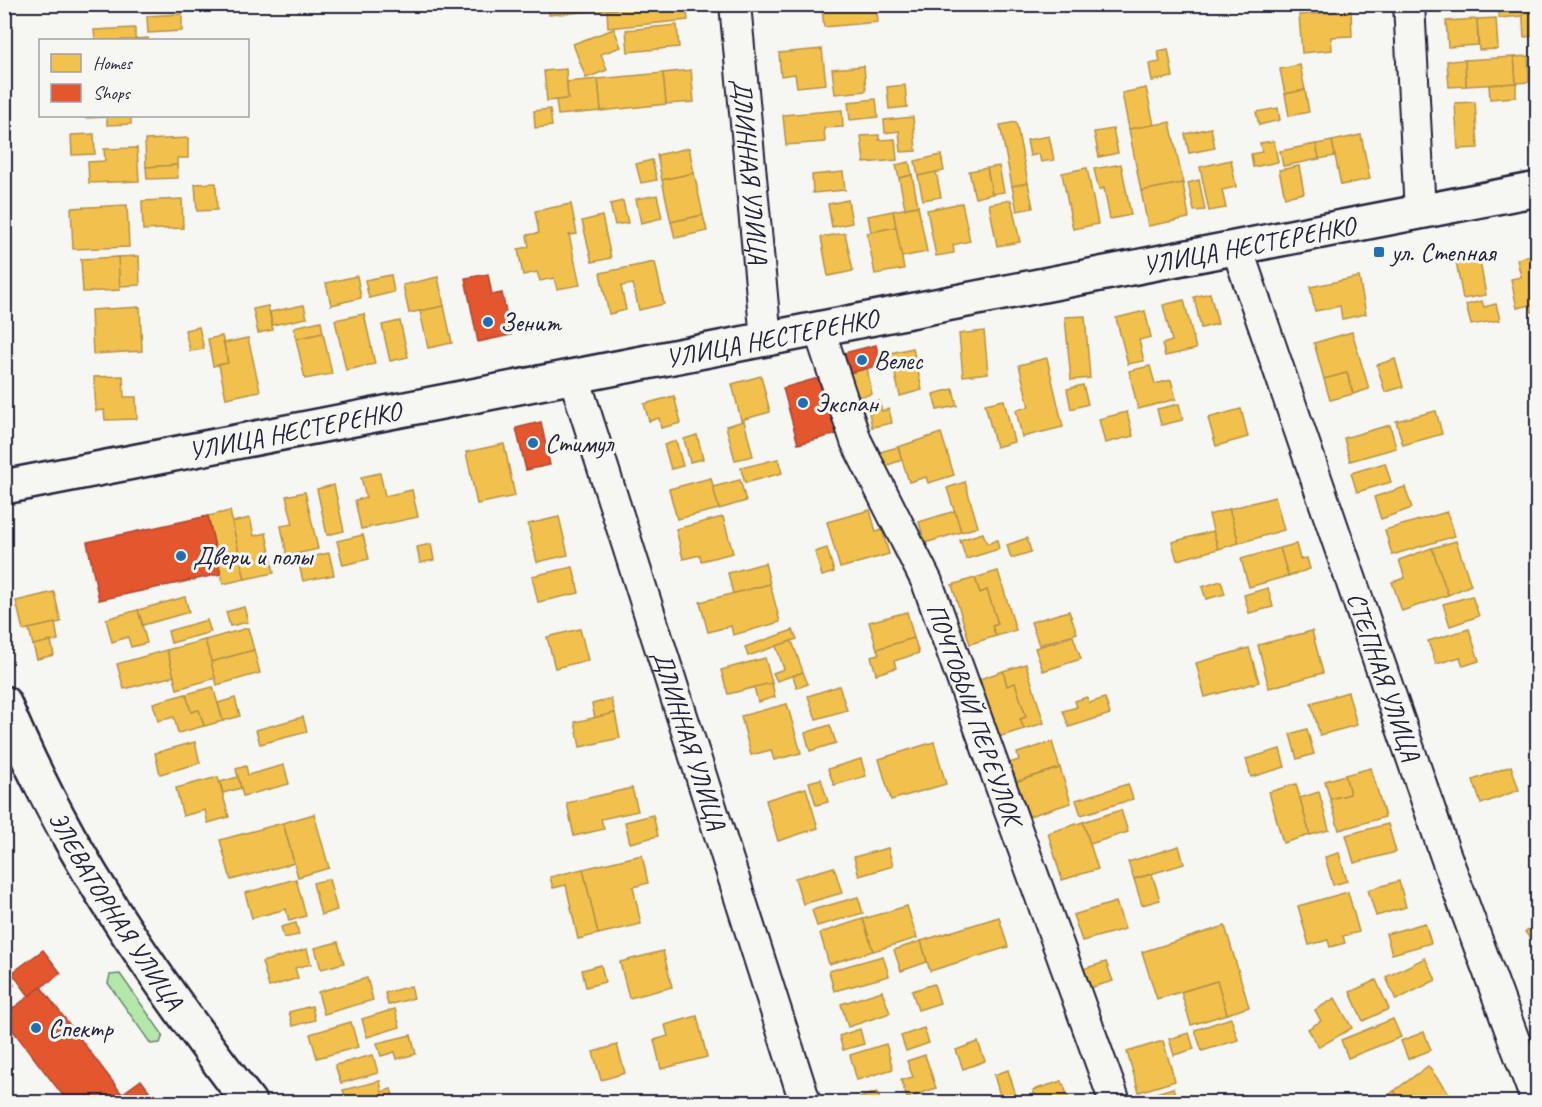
<svg xmlns="http://www.w3.org/2000/svg" width="1542" height="1107" viewBox="0 0 1542 1107" font-family="Caveat,sans-serif">
<style>
.green{fill:#b3e8aa;stroke:#6a8572;stroke-width:1.5}
.homes{fill:#f2c14e;stroke:#b49148;stroke-width:1.5}
.shops{fill:#e4572e;stroke:#aa4732;stroke-width:1.5}
.lines{fill:none;stroke-linecap:round;stroke-linejoin:round}
.minor-casing{stroke:#22223b;stroke-width:34}
.tertiary-casing{stroke:#22223b;stroke-width:38}
.minor{stroke:#f6f6f2;stroke-width:30}
.tertiary{stroke:#f6f6f2;stroke-width:33}
.poi-dot{fill:#1f6fb2;stroke:#f6f6f2;stroke-width:2}
.labels{text-anchor:middle;dominant-baseline:central;stroke-width:6;stroke-linejoin:round;paint-order:stroke}
.street-label{font-size:26px;fill:#22223b;stroke:#f6f6f2}
.poi-label{font-size:26px;fill:#22223b;stroke:#f6f6f2;text-anchor:start}
</style>
<rect width="100%" height="100%" fill="#f6f6f2"/>
<filter id="ink" filterUnits="userSpaceOnUse"><feTurbulence type="fractalNoise" baseFrequency=".0167" numOctaves="2"/><feDisplacementMap in="SourceGraphic" scale="12" xChannelSelector="R" yChannelSelector="G"/><feConvolveMatrix kernelMatrix="1 2 1 2 8 2 1 2 1" color-interpolation-filters="sRGB"/></filter>
<g filter="url(#ink)">
<path class="green" d="M120 974 163 1035 160 1043 151 1044 108 983 110 975Z"/>
<g class="homes">
<path d="M84 4H123L84 7Z"/>
<path d="M548 4H615V9L549 15Z"/>
<path d="M615 4H626L627 8 615 9Z"/>
<path d="M626 4H686L688 20 608 28 607 10 627 8Z"/>
<path d="M781 4H812L813 9 782 11Z"/>
<path d="M812 4H854L813 9Z"/>
<path d="M854 4H876L878 22 824 27 822 8Z"/>
<path d="M1498 4H1522L1523 16 1499 18Z"/>
<path d="M1522 4H1538V36L1524 37Z"/>
<path d="M1351 11 1352 36 1331 37 1332 50 1302 53 1299 15Z"/>
<path d="M182 14V31L148 33 147 16Z"/>
<path d="M1496 18 1498 49 1479 50 1477 19Z"/>
<path d="M1477 19 1478 45 1448 47 1446 21Z"/>
<path d="M677 25 679 47 628 52 626 30Z"/>
<path d="M135 28V39L148 38V40H95L94 30Z"/>
<path d="M614 29 621 47 601 54 607 70 586 78 573 44Z"/>
<path d="M822 49 826 84 797 87 795 74 781 76 779 53Z"/>
<path d="M1168 49 1173 77 1152 81 1149 64 1160 62 1158 51Z"/>
<path d="M1528 56 1529 82 1516 83 1514 57Z"/>
<path d="M1514 57 1516 83 1466 86 1465 60Z"/>
<path d="M1465 60 1466 86 1449 87 1447 61Z"/>
<path d="M1300 65 1305 90 1285 94 1280 69Z"/>
<path d="M864 66 866 91 835 94 832 69Z"/>
<path d="M566 69 568 99 547 101 544 71Z"/>
<path d="M691 70 694 102 666 104 663 73Z"/>
<path d="M663 73 666 104 601 111 598 79Z"/>
<path d="M598 79 601 111 558 115 556 100 568 99 567 82Z"/>
<path d="M1538 79V100L1533 80Z"/>
<path d="M1516 83V97L1490 99 1489 85Z"/>
<path d="M905 85 907 107 889 109 887 87Z"/>
<path d="M1146 88 1154 125 1129 129 1122 93Z"/>
<path d="M1305 90 1309 112 1289 116 1285 94Z"/>
<path d="M876 99 878 117 850 120 848 102Z"/>
<path d="M1475 102 1478 148 1458 149 1455 103Z"/>
<path d="M1278 108 1280 120 1259 125 1256 112Z"/>
<path d="M550 109 552 126 535 128 534 111Z"/>
<path d="M842 110 843 127 824 128 825 142 786 145 783 115Z"/>
<path d="M85 116H131V124L107 125V117L85 118Z"/>
<path d="M913 117 916 151 901 152 899 131 885 133 884 120Z"/>
<path d="M1016 122 1028 183 1012 186 1000 125Z"/>
<path d="M1170 122 1183 183 1141 191 1129 129Z"/>
<path d="M1211 128 1215 148 1189 153 1185 134Z"/>
<path d="M1113 129 1118 153 1099 157 1094 132Z"/>
<path d="M94 134 95 154 72 155 71 135Z"/>
<path d="M879 135V140L895 139 897 160 864 163 861 136Z"/>
<path d="M1361 135 1370 179 1341 185 1332 141Z"/>
<path d="M1049 136 1054 160 1041 162 1039 154 1030 156 1027 140Z"/>
<path d="M188 138V158H177V165L146 167 145 140Z"/>
<path d="M1274 141 1278 162 1253 167 1251 154 1262 152 1260 143Z"/>
<path d="M1332 141 1335 156 1319 159 1316 144Z"/>
<path d="M1316 144 1319 159 1283 166 1280 151Z"/>
<path d="M137 148 139 181 89 183 88 162 105 161 104 149Z"/>
<path d="M689 148 694 173 662 180 657 155Z"/>
<path d="M941 155 944 171 918 176 915 161Z"/>
<path d="M652 160 657 180 641 183 636 164Z"/>
<path d="M1231 160 1236 187 1222 190 1226 208 1209 211 1200 167Z"/>
<path d="M909 162 912 175 899 178 896 165Z"/>
<path d="M1121 164 1131 215 1110 219 1104 188 1099 190 1094 169Z"/>
<path d="M177 165 178 178 147 179 146 167Z"/>
<path d="M999 166 1004 192 992 194 987 168Z"/>
<path d="M1299 166 1304 193 1285 197 1279 170Z"/>
<path d="M987 168 992 194 975 198 969 171Z"/>
<path d="M1087 168 1098 224 1073 229 1062 173Z"/>
<path d="M843 172 845 190 813 193 812 175Z"/>
<path d="M936 172 941 197 923 200 918 176Z"/>
<path d="M694 173 703 215 671 222 662 180Z"/>
<path d="M912 175 918 206 905 208 899 178Z"/>
<path d="M1199 180 1205 210 1194 211 1188 183Z"/>
<path d="M216 183 217 210 197 211 195 184Z"/>
<path d="M1028 183 1033 208 1017 211 1012 186Z"/>
<path d="M1183 183 1189 218 1148 226 1141 191Z"/>
<path d="M657 195 662 218 641 223 636 199Z"/>
<path d="M182 199 183 228 143 230 142 201Z"/>
<path d="M848 200 852 223 832 227 828 204Z"/>
<path d="M1011 200 1020 242 997 246 989 204Z"/>
<path d="M623 201 628 223 615 225 610 204Z"/>
<path d="M962 203 970 241 953 245 954 253 936 256 927 210Z"/>
<path d="M571 204 577 234 569 235 580 285 557 289 554 278 540 281 537 272 523 275 518 249 529 247 527 235 539 233 535 211Z"/>
<path d="M127 205 129 247 73 249 71 208Z"/>
<path d="M918 206 927 252 901 257 893 211Z"/>
<path d="M893 211 896 227 871 232 868 216Z"/>
<path d="M703 215 707 231 675 238 671 222Z"/>
<path d="M602 216 611 258 592 262 582 221Z"/>
<path d="M896 227 904 269 875 274 867 233Z"/>
<path d="M845 233 853 271 828 276 821 237Z"/>
<path d="M1538 254V311L1532 312 1530 305 1517 308 1511 279 1521 277 1517 259Z"/>
<path d="M139 256 140 285 119 286 118 257Z"/>
<path d="M1479 256 1486 295 1463 299 1456 261Z"/>
<path d="M118 257 120 290 83 292 81 259Z"/>
<path d="M655 262 664 304 639 310 633 284 621 286 626 310 609 314 600 273Z"/>
<path d="M391 275 394 292 369 298 365 280Z"/>
<path d="M357 276 361 298 331 305 326 283Z"/>
<path d="M438 277 444 306 409 313 403 285Z"/>
<path d="M1359 277 1366 314 1342 319 1340 306 1315 311 1310 287Z"/>
<path d="M1210 293 1218 324 1201 328 1194 297Z"/>
<path d="M1184 300 1196 349 1165 356 1162 344 1172 341 1163 305Z"/>
<path d="M1482 301 1484 307 1496 304 1500 320 1471 325 1466 305Z"/>
<path d="M304 305 307 318 272 325 270 312Z"/>
<path d="M268 306 273 330 258 333 253 309Z"/>
<path d="M444 306 452 343 428 348 420 311Z"/>
<path d="M140 307 142 351 93 354 91 310Z"/>
<path d="M1145 311 1151 337 1139 340 1144 361 1128 364 1116 318Z"/>
<path d="M364 314 375 364 346 370 335 320Z"/>
<path d="M1085 316 1090 378 1071 380 1065 317Z"/>
<path d="M321 321 323 333 296 339 294 327Z"/>
<path d="M400 321 408 357 390 361 382 325Z"/>
<path d="M199 327 204 349 190 351 185 330Z"/>
<path d="M984 331 988 373 963 376 959 334Z"/>
<path d="M1352 332 1369 389 1353 394 1347 373 1324 379 1314 343Z"/>
<path d="M323 333 332 374 305 379 296 339Z"/>
<path d="M222 336 228 363 213 366 208 339Z"/>
<path d="M248 338 260 391 226 398 219 365 228 363 224 343Z"/>
<path d="M913 348 922 390 900 396 890 353Z"/>
<path d="M1047 358 1063 427 1022 437 1016 410 1029 407 1019 365Z"/>
<path d="M1395 359 1403 387 1385 392 1377 365Z"/>
<path d="M1150 366 1155 384 1171 380 1176 399 1138 409 1129 371Z"/>
<path d="M867 368 872 394 854 398 849 373Z"/>
<path d="M1347 373 1353 394 1330 400 1324 379Z"/>
<path d="M123 376 124 397H136L137 419 105 420 104 410 96 411 94 377Z"/>
<path d="M761 376 770 412 741 420 732 384Z"/>
<path d="M1083 385 1088 404 1071 409 1067 389Z"/>
<path d="M953 389 957 406 937 410 933 394Z"/>
<path d="M674 396 681 423 661 428 659 418 649 421 644 404Z"/>
<path d="M1004 400 1014 442 996 447 985 404Z"/>
<path d="M879 401 882 411 889 409 892 423 872 427 867 403Z"/>
<path d="M1179 404 1183 420 1161 425 1157 409Z"/>
<path d="M1241 409 1248 437 1216 446 1208 418Z"/>
<path d="M1436 411 1442 434 1403 445 1396 421Z"/>
<path d="M1127 412 1133 436 1105 443 1099 419Z"/>
<path d="M744 421 753 456 735 460 726 426Z"/>
<path d="M1390 425 1396 448 1350 461 1344 438Z"/>
<path d="M941 433 954 475 928 483 926 477 909 482 898 447Z"/>
<path d="M697 435 703 459 690 462 684 439Z"/>
<path d="M676 441 683 466 671 469 664 445Z"/>
<path d="M504 444 515 496 477 504 466 452Z"/>
<path d="M898 447 902 460 885 466 880 452Z"/>
<path d="M778 459 782 473 745 483 741 468Z"/>
<path d="M1385 463 1391 482 1357 492 1351 473Z"/>
<path d="M380 473 385 496 412 490 418 517 361 529 355 500 366 498 361 477Z"/>
<path d="M711 478 719 509 677 519 669 489Z"/>
<path d="M740 480 746 501 719 509 713 487Z"/>
<path d="M965 482 978 527 961 532 947 488Z"/>
<path d="M334 485 344 531 327 535 317 489Z"/>
<path d="M1405 487 1412 508 1381 519 1374 497Z"/>
<path d="M305 492 318 549 287 556 281 526 293 524 286 496Z"/>
<path d="M1275 497 1284 530 1239 543 1229 509Z"/>
<path d="M1229 509 1239 543 1218 549 1209 515Z"/>
<path d="M870 510 876 532 882 530 889 554 840 568 827 522Z"/>
<path d="M230 511 245 579 223 584 208 516Z"/>
<path d="M955 511 961 532 925 543 919 522Z"/>
<path d="M1447 512 1455 536 1392 555 1385 530Z"/>
<path d="M559 517 568 555 537 562 528 524Z"/>
<path d="M723 517 733 553 701 561 700 555 683 559 676 529Z"/>
<path d="M250 518 254 536 266 533 274 573 245 579 232 522Z"/>
<path d="M1213 531 1218 549 1177 560 1172 542Z"/>
<path d="M983 533 987 544 997 540 999 549 966 559 960 540Z"/>
<path d="M363 535 369 559 343 565 337 541Z"/>
<path d="M1027 538 1031 552 1011 558 1007 545Z"/>
<path d="M1456 541 1471 585 1448 595 1432 548Z"/>
<path d="M431 544 434 560 420 563 417 547Z"/>
<path d="M1296 544 1300 559 1307 558 1310 569 1288 576 1280 548Z"/>
<path d="M827 548 834 572 822 576 815 552Z"/>
<path d="M1280 548 1288 576 1249 587 1241 559Z"/>
<path d="M1432 548 1448 595 1402 611 1392 582 1405 578 1399 560Z"/>
<path d="M329 553 334 575 303 581 298 560Z"/>
<path d="M765 563 770 584 733 594 728 573Z"/>
<path d="M573 567 579 593 538 602 532 576Z"/>
<path d="M998 571 1016 630 996 636 992 626 998 624 987 590 980 593 975 578Z"/>
<path d="M975 578 980 593 987 590 998 624 992 626 996 636 970 644 952 585Z"/>
<path d="M1221 581 1225 594 1206 599 1202 587Z"/>
<path d="M770 584 780 622 733 635 731 626 708 632 700 602Z"/>
<path d="M1268 588 1273 607 1249 613 1244 595Z"/>
<path d="M54 592 61 622 23 630 16 601Z"/>
<path d="M1472 596 1479 616 1450 626 1443 604Z"/>
<path d="M185 597 189 612 143 625 138 610Z"/>
<path d="M244 607 248 622 230 626 226 612Z"/>
<path d="M138 610 147 643 131 647 128 637 112 642 106 619Z"/>
<path d="M1069 611 1077 633 1039 645 1031 622Z"/>
<path d="M907 612 914 638 877 649 869 622Z"/>
<path d="M207 620 211 632 171 643 168 631Z"/>
<path d="M55 623 58 640 33 645 29 629Z"/>
<path d="M248 628 254 650 211 662 205 640Z"/>
<path d="M580 629 588 660 555 668 547 637Z"/>
<path d="M1469 629 1479 661 1463 666 1460 657 1436 664 1428 641Z"/>
<path d="M793 630 797 639 748 656 745 647Z"/>
<path d="M1312 631 1323 673 1269 688 1258 645Z"/>
<path d="M1073 636 1081 659 1043 671 1035 648Z"/>
<path d="M914 638 919 653 894 661 896 668 876 674 871 656 879 654 877 649Z"/>
<path d="M205 640 216 678 177 689 167 650Z"/>
<path d="M51 641 54 655 37 659 33 645Z"/>
<path d="M792 641 803 672 777 681 773 673 784 669 776 646Z"/>
<path d="M1249 648 1259 682 1205 697 1196 663Z"/>
<path d="M167 650 174 676 124 689 117 664Z"/>
<path d="M254 650 260 673 217 685 211 662Z"/>
<path d="M765 658 772 683 728 694 721 670Z"/>
<path d="M1026 664 1044 723 1024 729 1020 719 1026 717 1015 683 1007 686 1003 671Z"/>
<path d="M1003 671 1007 686 1015 683 1026 717 1020 719 1024 729 998 737 980 679Z"/>
<path d="M803 672 808 684 797 688 793 676Z"/>
<path d="M772 683 775 697 758 702 754 687Z"/>
<path d="M839 686 847 710 816 719 808 696Z"/>
<path d="M213 687 223 721 204 726 199 710 191 712 186 694Z"/>
<path d="M1348 692 1357 725 1320 735 1311 703Z"/>
<path d="M186 694 191 712 199 710 204 726 178 733 174 717 158 721 153 703Z"/>
<path d="M1087 697 1089 703 1105 698 1110 714 1069 727 1063 711 1077 707 1075 701Z"/>
<path d="M235 698 240 716 223 721 218 703Z"/>
<path d="M611 699 615 713 595 718 592 704Z"/>
<path d="M787 704 801 753 774 760 771 750 751 755 741 716Z"/>
<path d="M615 713 620 738 580 747 575 722Z"/>
<path d="M303 717 307 732 260 744 256 730Z"/>
<path d="M830 725 836 743 810 751 805 733Z"/>
<path d="M1307 729 1314 754 1297 759 1290 734Z"/>
<path d="M195 742 200 763 160 774 155 753Z"/>
<path d="M934 742 946 784 891 800 879 759Z"/>
<path d="M1052 742 1060 768 1015 782 1009 763 1019 760 1017 753Z"/>
<path d="M1280 749 1285 767 1251 777 1246 759Z"/>
<path d="M861 759 866 776 834 785 828 769Z"/>
<path d="M284 765 289 784 243 796 236 769 246 766 248 775Z"/>
<path d="M1511 766 1519 790 1481 804 1473 780Z"/>
<path d="M1060 768 1071 803 1026 817 1015 782Z"/>
<path d="M1371 768 1385 817 1339 830 1330 799 1350 794 1345 775Z"/>
<path d="M1345 775 1350 794 1330 799 1325 781Z"/>
<path d="M218 777 229 817 208 823 205 810 183 816 176 788Z"/>
<path d="M238 777 241 788 223 793 220 782Z"/>
<path d="M821 779 828 802 816 805 809 782Z"/>
<path d="M1128 784 1133 799 1081 815 1076 800Z"/>
<path d="M1296 784 1310 835 1283 843 1269 792Z"/>
<path d="M632 788 638 811 601 819 604 829 574 836 567 803Z"/>
<path d="M806 788 818 828 778 841 766 800Z"/>
<path d="M1319 792 1329 830 1310 835 1300 798Z"/>
<path d="M1121 810 1128 832 1090 844 1083 822Z"/>
<path d="M314 814 329 868 298 877 283 823Z"/>
<path d="M653 815 658 836 630 843 625 822Z"/>
<path d="M1083 822 1098 869 1062 880 1048 833Z"/>
<path d="M283 823 294 863 231 880 220 840Z"/>
<path d="M1388 824 1396 852 1354 863 1346 835Z"/>
<path d="M1179 846 1184 864 1134 879 1128 862Z"/>
<path d="M888 848 893 866 859 876 854 857Z"/>
<path d="M1339 853 1347 881 1333 885 1325 857Z"/>
<path d="M642 855 648 883 633 887 641 924 598 934 583 869Z"/>
<path d="M834 867 842 893 803 904 795 878Z"/>
<path d="M583 869 598 934 578 939 566 885 553 888 550 877Z"/>
<path d="M1152 874 1160 900 1142 905 1134 879Z"/>
<path d="M296 879 306 916 289 921 286 909 252 918 245 893Z"/>
<path d="M329 879 337 910 321 915 313 883Z"/>
<path d="M1399 881 1406 907 1376 916 1368 890Z"/>
<path d="M1348 892 1359 932 1343 936 1345 943 1330 947 1328 940 1309 945 1298 906Z"/>
<path d="M858 897 863 913 817 926 812 910Z"/>
<path d="M1116 902 1125 929 1082 941 1073 915Z"/>
<path d="M907 906 917 938 873 951 863 919Z"/>
<path d="M999 917 1008 947 930 971 921 941Z"/>
<path d="M863 919 873 951 829 964 820 933Z"/>
<path d="M1538 922V939L1533 942 1525 932Z"/>
<path d="M296 923 299 935 284 938 281 927Z"/>
<path d="M1425 923 1431 943 1392 954 1386 934Z"/>
<path d="M1225 926 1249 1007 1227 1014 1217 981 1157 999 1142 952Z"/>
<path d="M921 941 927 962 901 971 894 950Z"/>
<path d="M338 942 344 963 321 969 315 948Z"/>
<path d="M1538 945V960L1530 952Z"/>
<path d="M307 949 311 964 295 968 298 978 269 987 262 962Z"/>
<path d="M663 951 672 987 629 998 620 962Z"/>
<path d="M883 956 889 976 834 991 829 971Z"/>
<path d="M1425 958 1436 980 1396 1000 1386 977Z"/>
<path d="M1106 962 1113 981 1089 988 1083 969Z"/>
<path d="M601 965 605 982 586 987 582 970Z"/>
<path d="M367 978 373 1000 324 1014 318 992Z"/>
<path d="M1376 980 1389 1009 1363 1021 1350 992Z"/>
<path d="M1217 981 1227 1014 1191 1025 1181 992Z"/>
<path d="M934 984 940 1003 918 1010 912 991Z"/>
<path d="M411 986 414 998 388 1005 385 993Z"/>
<path d="M882 991 890 1013 848 1027 841 1004Z"/>
<path d="M1335 998 1352 1028 1319 1047 1308 1029 1321 1021 1315 1010Z"/>
<path d="M312 1006 315 1020 293 1026 289 1012Z"/>
<path d="M395 1009 400 1027 367 1037 362 1019Z"/>
<path d="M697 1016 707 1057 661 1069 654 1040 668 1036 665 1025Z"/>
<path d="M1231 1018 1238 1040 1202 1051 1195 1030Z"/>
<path d="M1393 1019 1401 1037 1348 1058 1341 1040Z"/>
<path d="M351 1022 358 1047 317 1058 310 1034Z"/>
<path d="M924 1028 929 1043 906 1051 901 1036Z"/>
<path d="M860 1029 864 1044 843 1050 839 1036Z"/>
<path d="M1424 1032 1431 1050 1408 1059 1401 1041Z"/>
<path d="M1189 1033 1194 1049 1174 1055 1169 1039Z"/>
<path d="M411 1035 416 1054 397 1059 395 1052 381 1056 377 1043Z"/>
<path d="M1163 1041 1175 1081 1139 1092 1127 1052Z"/>
<path d="M978 1042 985 1061 963 1069 956 1050Z"/>
<path d="M886 1044 893 1069 857 1080 850 1055Z"/>
<path d="M617 1045 625 1073 601 1080 593 1052Z"/>
<path d="M373 1055 378 1073 341 1083 335 1065Z"/>
<path d="M925 1055 936 1088 907 1098 901 1080 913 1077 907 1061Z"/>
<path d="M1428 1066 1455 1102H1402L1394 1091Z"/>
<path d="M1008 1070 1018 1102H1002L994 1075Z"/>
<path d="M380 1081 382 1092 391 1089 395 1102H347L343 1090Z"/>
<path d="M1062 1081 1070 1102H1037L1033 1090Z"/>
<path d="M1173 1088 1178 1102H1144L1143 1097Z"/>
<path d="M1394 1091 1402 1102H1379Z"/>
<path d="M877 1092 881 1102H862L860 1098Z"/>
<path d="M680 1094 683 1102H658L657 1101Z"/>
</g>
<g class="shops">
<path d="M488 274 492 295 502 293 511 335 478 342 465 278Z"/>
<path d="M876 345 881 365 849 373 844 353Z"/>
<path d="M822 377 837 434 798 444 783 388Z"/>
<path d="M541 422 550 465 526 470 516 428Z"/>
<path d="M208 516 221 574 99 600 87 542Z"/>
<path d="M43 950 61 973 29 996 12 973Z"/>
<path d="M4 971 14 985 4 992Z"/>
<path d="M41 987 122 1094 128 1102H68L4 1019V1015Z"/>
<path d="M141 1080 156 1100 128 1102 122 1094Z"/>
</g>
<g class="lines">
<defs>
<g id="minor">
<path id="s1" d="M735 4 766 339"/>
<path d="M1409 4 1420 212"/>
<path id="s2" d="M1237 248 1445 854 1537 1102"/>
<path id="s3" d="M819 329 856 441 927 582 1115 1102"/>
<path id="s4" d="M574 377 805 1102"/>
</g>
<g id="tertiary">
<path id="s5" d="M4 487 1538 189"/>
<path id="s6" d="M4 703C64 850 154 978 249 1102"/>
</g>
</defs>
<use href="#minor" class="minor-casing"/>
<use href="#tertiary" class="tertiary-casing"/>
<use href="#minor" class="minor"/>
<use href="#tertiary" class="tertiary"/>
</g>
</g>
<g class="poi-dot">
<rect x="1373" y="246" width="12" height="12" rx="3"/>
<circle cx="488" cy="322" r="6"/>
<circle cx="862" cy="360" r="6"/>
<circle cx="803" cy="403" r="6"/>
<circle cx="533" cy="443" r="6"/>
<circle cx="181" cy="556" r="6"/>
<circle cx="36" cy="1028" r="6"/>
</g>
<g class="labels">
<g class="street-label">
<text stroke="none"><textPath href="#s1" startOffset="168">ДЛИННАЯ УЛИЦА</textPath></text>
<text stroke="none"><textPath href="#s5" startOffset="1268">УЛИЦА НЕСТЕРЕНКО</textPath></text>
<text stroke="none"><textPath href="#s5" startOffset="782">УЛИЦА НЕСТЕРЕНКО</textPath></text>
<text stroke="none"><textPath href="#s5" startOffset="296">УЛИЦА НЕСТЕРЕНКО</textPath></text>
<text stroke="none"><textPath href="#s2" startOffset="453">СТЕПНАЯ УЛИЦА</textPath></text>
<text stroke="none"><textPath href="#s3" startOffset="416">ПОЧТОВЫЙ ПЕРЕУЛОК</textPath></text>
<text stroke="none"><textPath href="#s4" startOffset="381">ДЛИННАЯ УЛИЦА</textPath></text>
<text stroke="none"><textPath href="#s6" startOffset="236">ЭЛЕВАТОРНАЯ УЛИЦА</textPath></text>
</g>
<g class="poi-label">
<text x="1391" y="252">ул. Степная</text>
<text x="500" y="322">Зенит</text>
<text x="874" y="360">Велес</text>
<text x="815" y="403">Экспан</text>
<text x="545" y="443">Стимул</text>
<text x="193" y="556">Двери и полы</text>
<text x="48" y="1028">Спектр</text>
</g>
</g>
<rect width="1542" height="1107" fill="none" stroke="#f6f6f2" stroke-width="24"/>
<rect x="12" y="12" width="1518" height="1083" fill="none" stroke="#22223b" stroke-width="2" filter="url(#ink)"/>
<rect x="39" y="39" width="210" height="78" fill="#f6f6f2" stroke="#a1a1a9" stroke-width="1.5"/>
<rect x="51" y="54" width="30" height="18" fill="#f2c14e" stroke="#a1a1a9" stroke-width="1.5"/>
<text x="93" y="69" font-size="18" fill="#22223b">Homes</text>
<rect x="51" y="84" width="30" height="18" fill="#e4572e" stroke="#a1a1a9" stroke-width="1.5"/>
<text x="93" y="99" font-size="18" fill="#22223b">Shops</text>
</svg>
